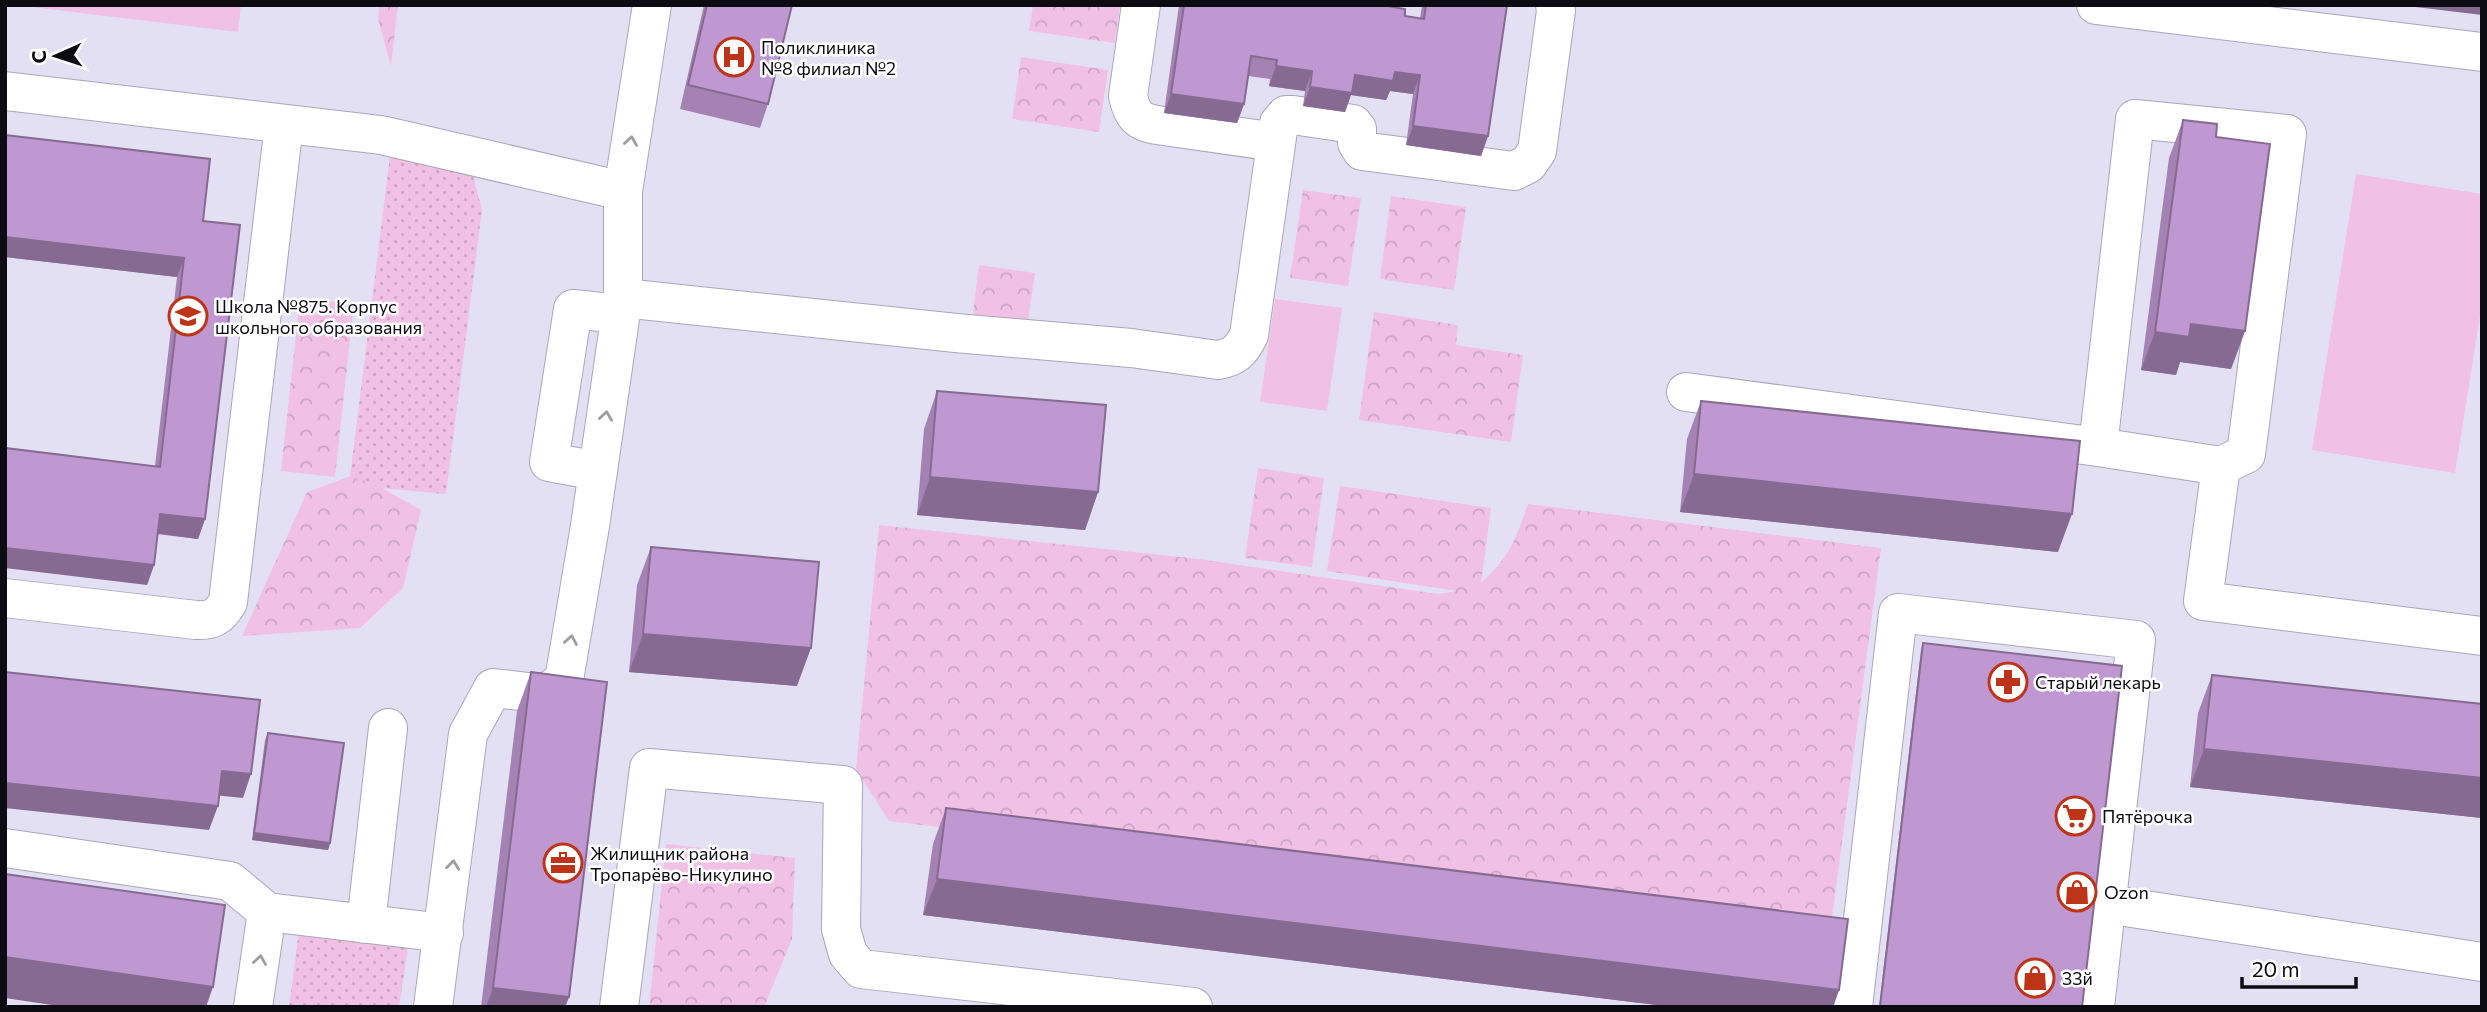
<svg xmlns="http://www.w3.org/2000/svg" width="2487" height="1012" viewBox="0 0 2487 1012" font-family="Commissioner,sans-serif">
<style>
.grass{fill:url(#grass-dots)}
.forest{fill:url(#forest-crowns)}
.pitch{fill:#f0c1e5}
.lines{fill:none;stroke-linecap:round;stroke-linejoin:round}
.minor-casing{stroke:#aaa6b9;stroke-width:40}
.minor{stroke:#fff;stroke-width:38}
.wall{fill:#a483b4}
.shaded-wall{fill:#866a92}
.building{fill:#bf98d1;stroke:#866a92;stroke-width:2}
.oneway{stroke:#9e9da0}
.labels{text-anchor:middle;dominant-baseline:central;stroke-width:5;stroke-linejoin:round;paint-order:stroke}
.poi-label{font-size:18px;fill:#0d0b12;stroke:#fff;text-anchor:start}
</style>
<defs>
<pattern id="grass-dots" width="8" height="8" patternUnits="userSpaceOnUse" patternTransform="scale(1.75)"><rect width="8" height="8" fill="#f0c1e5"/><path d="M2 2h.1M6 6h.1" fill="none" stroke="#cda4c3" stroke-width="1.8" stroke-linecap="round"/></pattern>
<pattern id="forest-crowns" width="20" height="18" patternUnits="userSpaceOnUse" patternTransform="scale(1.75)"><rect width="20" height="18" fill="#f0c1e5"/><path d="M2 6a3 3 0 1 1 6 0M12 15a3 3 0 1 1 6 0" fill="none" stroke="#cda4c3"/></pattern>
</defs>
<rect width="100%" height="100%" fill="#e4e0f4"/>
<g class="grass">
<path d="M391 148 471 168 482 210 446 494 349 485Z"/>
<path d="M299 930 408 948 399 1007H289Z"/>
</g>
<g class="forest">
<path d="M379 5H398L391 66 378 19Z"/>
<path d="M1033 5H1120L1115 43 1029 31Z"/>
<path d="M1021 57 1108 70 1099 132 1012 119Z"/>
<path d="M1303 190 1361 198 1348 286 1290 278Z"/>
<path d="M1391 196 1466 207 1454 290 1380 279Z"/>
<path d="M979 265 1035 273 1027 328 972 321Z"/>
<path d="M300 298 354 304 335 477 281 471Z"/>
<path d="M1374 312 1458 325 1456 345 1523 355 1511 442 1359 420Z"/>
<path d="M1258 468 1324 478 1312 567 1245 558Z"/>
<path d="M351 476 382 488 421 510 403 588 360 628 242 636 307 492Z"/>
<path d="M1340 486 1491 508 1481 583C1509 558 1516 539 1528 504L1881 548 1830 933 889 821 856 769 879 525 1199 559 1438 594 1457 591 1327 571Z"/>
<path d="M666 844 795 858 792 939 764 1007H649Z"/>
</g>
<g class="pitch">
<path d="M15 5H241L238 32Z"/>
<path d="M2356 174 2482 194V304L2455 473 2312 450Z"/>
<path d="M1275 299 1342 308 1327 411 1260 402Z"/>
</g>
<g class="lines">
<defs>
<g id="minor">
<path d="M1141 5 1128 96C1132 115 1138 122 1157 125L1276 142"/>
<path d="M2096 5 2482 52"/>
<path d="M5 91 381 135 623 191"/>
<path d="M623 298 956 333 1131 348 1218 360C1235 357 1241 351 1249 335L1279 123 1286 115H1293L1353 124 1357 129V143L1362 151 1514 171 1528 164 1537 151 1556 11 1555 5"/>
<path d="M1686 392 2098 447 2135 119 2287 134 2246 454 2221 466"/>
<path d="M2098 447 2221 466 2203 601 2482 636"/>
<path d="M598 471 549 462 573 309 620 314"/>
<path d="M5 598 196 620C213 621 220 616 228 602L284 124"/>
<path d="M5 848 230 881 267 912 444 933"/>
<path d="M2106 904 2482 962"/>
<path d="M366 924 388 728"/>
<path d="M253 1007 267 912"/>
<path d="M433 1007 468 734 493 688 545 694 564 680 590 526 623 298V191L652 5"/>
<path d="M619 1007 649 768 843 785 841 929 848 954 861 969 1193 1007"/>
<path d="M1853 1007 1898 613 2136 640 2095 1007"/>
</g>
</defs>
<use href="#minor" class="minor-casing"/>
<use href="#minor" class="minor"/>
</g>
<g class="wall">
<path d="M704 5H792L768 104 760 128 680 109Z"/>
<path d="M1179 5H1381L1405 16 1420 19 1422 5H1507L1488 136 1481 156 1406 145 1413 94 1390 91 1386 100 1351 95 1345 112 1303 106 1305 91 1269 86 1270 79 1248 76 1244 104 1237 123 1164 113Z"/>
<path d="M2183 120 2216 137 2245 331 2231 369 2180 362 2176 375 2141 370 2169 158Z"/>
<path d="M5 135 203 221 205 519 198 539 157 534 154 565 147 585 155 466 177 277 5 257Z"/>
<path d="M937 391 1098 492 1085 530 917 515 924 429Z"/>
<path d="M1701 401 2058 552 1680 512 1687 439Z"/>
<path d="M651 547 797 686 629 672 637 585Z"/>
<path d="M1923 643 2082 1007H1879L1921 650Z"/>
<path d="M531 672 569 997 565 1007H481L517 711Z"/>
<path d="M2212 675 2482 704V818L2190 787 2198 713Z"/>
<path d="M268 733 330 843 328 850 252 840 265 740Z"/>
<path d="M946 808 1839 990 1833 1007H1673L923 915 933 844Z"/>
</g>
<g class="shaded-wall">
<path d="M2399 5H2482V15Z"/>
<path d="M1276 66 1312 71 1305 91 1269 86Z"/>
<path d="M1395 72 1420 75 1413 94 1390 91 1386 100 1351 95 1345 112 1303 106 1310 87 1355 75Z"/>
<path d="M1171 94 1244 104 1237 123 1164 113Z"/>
<path d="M1413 126 1488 136 1481 156 1406 145Z"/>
<path d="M5 237 184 258 177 277 5 257Z"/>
<path d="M2191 324 2245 331 2231 369 2180 362 2176 375 2141 370 2155 332Z"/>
<path d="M1694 474 2072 514 2058 552 1680 512Z"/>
<path d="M930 477 1098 492 1085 530 917 515Z"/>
<path d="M160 514 205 519 198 539 153 533Z"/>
<path d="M5 548 154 565 147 585 5 568Z"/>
<path d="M643 634 811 648 797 686 629 672Z"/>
<path d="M2204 749 2482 778V818L2190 787Z"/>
<path d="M222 771 251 774 243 798 213 795Z"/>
<path d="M5 783 218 806 209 830 5 808Z"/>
<path d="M254 833 330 843 328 850 252 840Z"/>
<path d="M937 879 1839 990 1833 1007H1673L923 915Z"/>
<path d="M5 957 213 987 206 1007H65L5 998Z"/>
<path d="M493 988 569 997 565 1007H486Z"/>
</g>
<g class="building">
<path d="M707 5H792L768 104 688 85Z"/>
<path d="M1184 5H1381L1405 9V16L1424 19 1426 5H1507L1488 136 1413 126 1420 75 1395 72 1393 81 1355 75 1352 93 1310 87 1312 71 1276 66 1277 60 1251 56 1244 104 1171 94Z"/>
<path d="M2183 120 2217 124 2216 137 2270 144 2245 331 2191 324 2189 337 2155 332Z"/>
<path d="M5 135 210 159 203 221 240 225 205 519 160 514 154 565 5 548V448L160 467 184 258 5 237Z"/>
<path d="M937 391 1106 405 1098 492 930 477Z"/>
<path d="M1701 401 2080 441 2072 514 1694 474Z"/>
<path d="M651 547 819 562 811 648 643 634Z"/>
<path d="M1923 643 2122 666 2082 1007H1880Z"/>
<path d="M5 672 260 700 251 774 222 771 218 806 5 783Z"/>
<path d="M531 672 607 682 569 997 493 988Z"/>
<path d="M2212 675 2482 704V778L2204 749Z"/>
<path d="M268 733 344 743 330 843 254 833Z"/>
<path d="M946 808 1848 919 1839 990 937 879Z"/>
<path d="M5 874 225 905 213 987 5 957Z"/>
</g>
<defs><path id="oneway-chevron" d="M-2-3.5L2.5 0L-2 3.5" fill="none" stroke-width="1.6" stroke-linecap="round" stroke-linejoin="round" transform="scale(1.75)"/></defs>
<g class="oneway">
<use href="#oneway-chevron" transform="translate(631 141) rotate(-81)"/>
<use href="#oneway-chevron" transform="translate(606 416) rotate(-82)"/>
<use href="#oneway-chevron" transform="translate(571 640) rotate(-80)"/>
<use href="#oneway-chevron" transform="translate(453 865) rotate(-83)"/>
<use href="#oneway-chevron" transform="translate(260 960) rotate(-81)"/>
</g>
<defs>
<symbol id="hospital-ring" viewBox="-11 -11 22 22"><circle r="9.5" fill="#fff" stroke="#be3418" stroke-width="1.5"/><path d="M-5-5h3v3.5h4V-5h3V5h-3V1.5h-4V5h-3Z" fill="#be3418"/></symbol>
<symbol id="school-ring" viewBox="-11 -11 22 22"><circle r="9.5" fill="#fff" stroke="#be3418" stroke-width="1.5"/><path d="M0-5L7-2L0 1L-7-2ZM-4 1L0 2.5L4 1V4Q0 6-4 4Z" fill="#be3418"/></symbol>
<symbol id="pharmacy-ring" viewBox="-11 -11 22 22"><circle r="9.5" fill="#fff" stroke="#be3418" stroke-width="1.5"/><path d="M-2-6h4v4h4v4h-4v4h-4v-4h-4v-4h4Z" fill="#be3418"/></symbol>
<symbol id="supermarket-ring" viewBox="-11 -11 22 22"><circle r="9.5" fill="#fff" stroke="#be3418" stroke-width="1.5"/><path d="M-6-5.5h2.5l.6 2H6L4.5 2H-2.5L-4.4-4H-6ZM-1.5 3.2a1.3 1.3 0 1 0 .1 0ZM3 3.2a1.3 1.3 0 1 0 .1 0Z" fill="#be3418"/></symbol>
<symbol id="office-ring" viewBox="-11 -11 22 22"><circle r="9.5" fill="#fff" stroke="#be3418" stroke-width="1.5"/><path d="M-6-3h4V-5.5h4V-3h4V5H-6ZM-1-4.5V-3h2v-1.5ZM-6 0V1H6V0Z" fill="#be3418"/></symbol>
<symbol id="shop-ring" viewBox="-11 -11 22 22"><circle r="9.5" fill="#fff" stroke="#be3418" stroke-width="1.5"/><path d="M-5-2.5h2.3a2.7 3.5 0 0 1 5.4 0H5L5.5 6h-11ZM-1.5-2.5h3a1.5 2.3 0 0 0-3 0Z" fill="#be3418"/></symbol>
</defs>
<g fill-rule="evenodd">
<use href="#hospital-ring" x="712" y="35" width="44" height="44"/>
<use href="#school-ring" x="166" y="294" width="44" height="44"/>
<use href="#pharmacy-ring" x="1986" y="660" width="44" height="44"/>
<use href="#supermarket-ring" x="2053" y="794" width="44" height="44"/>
<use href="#office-ring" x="541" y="841" width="44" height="44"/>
<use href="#shop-ring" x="2055" y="870" width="44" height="44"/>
<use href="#shop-ring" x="2013" y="956" width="44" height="44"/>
</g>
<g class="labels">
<g class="poi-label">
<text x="761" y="47">Поликлиника<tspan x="761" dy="21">№8 филиал №2</tspan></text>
<text x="215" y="306">Школа №875. Корпус<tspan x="215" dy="21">школьного образования</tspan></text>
<text x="2035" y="682">Старый лекарь</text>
<text x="2102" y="816">Пятёрочка</text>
<text x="590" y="853">Жилищник района<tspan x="590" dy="21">Тропарёво-Никулино</tspan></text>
<text x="2104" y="892">Ozon</text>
<text x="2062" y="978">33й</text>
</g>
</g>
<rect width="2487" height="1012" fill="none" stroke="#0d0b12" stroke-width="14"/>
<g transform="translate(56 56) rotate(267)" stroke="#ffffff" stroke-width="5" paint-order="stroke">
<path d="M0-5L12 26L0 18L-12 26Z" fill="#0d0b12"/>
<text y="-10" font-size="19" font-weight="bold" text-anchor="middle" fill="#0d0b12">С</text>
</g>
<path d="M2242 977v10h114v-10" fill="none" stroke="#0d0b12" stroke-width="3.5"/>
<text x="2252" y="977" font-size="21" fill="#0d0b12" stroke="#ffffff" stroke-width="5" paint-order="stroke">20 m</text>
</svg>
